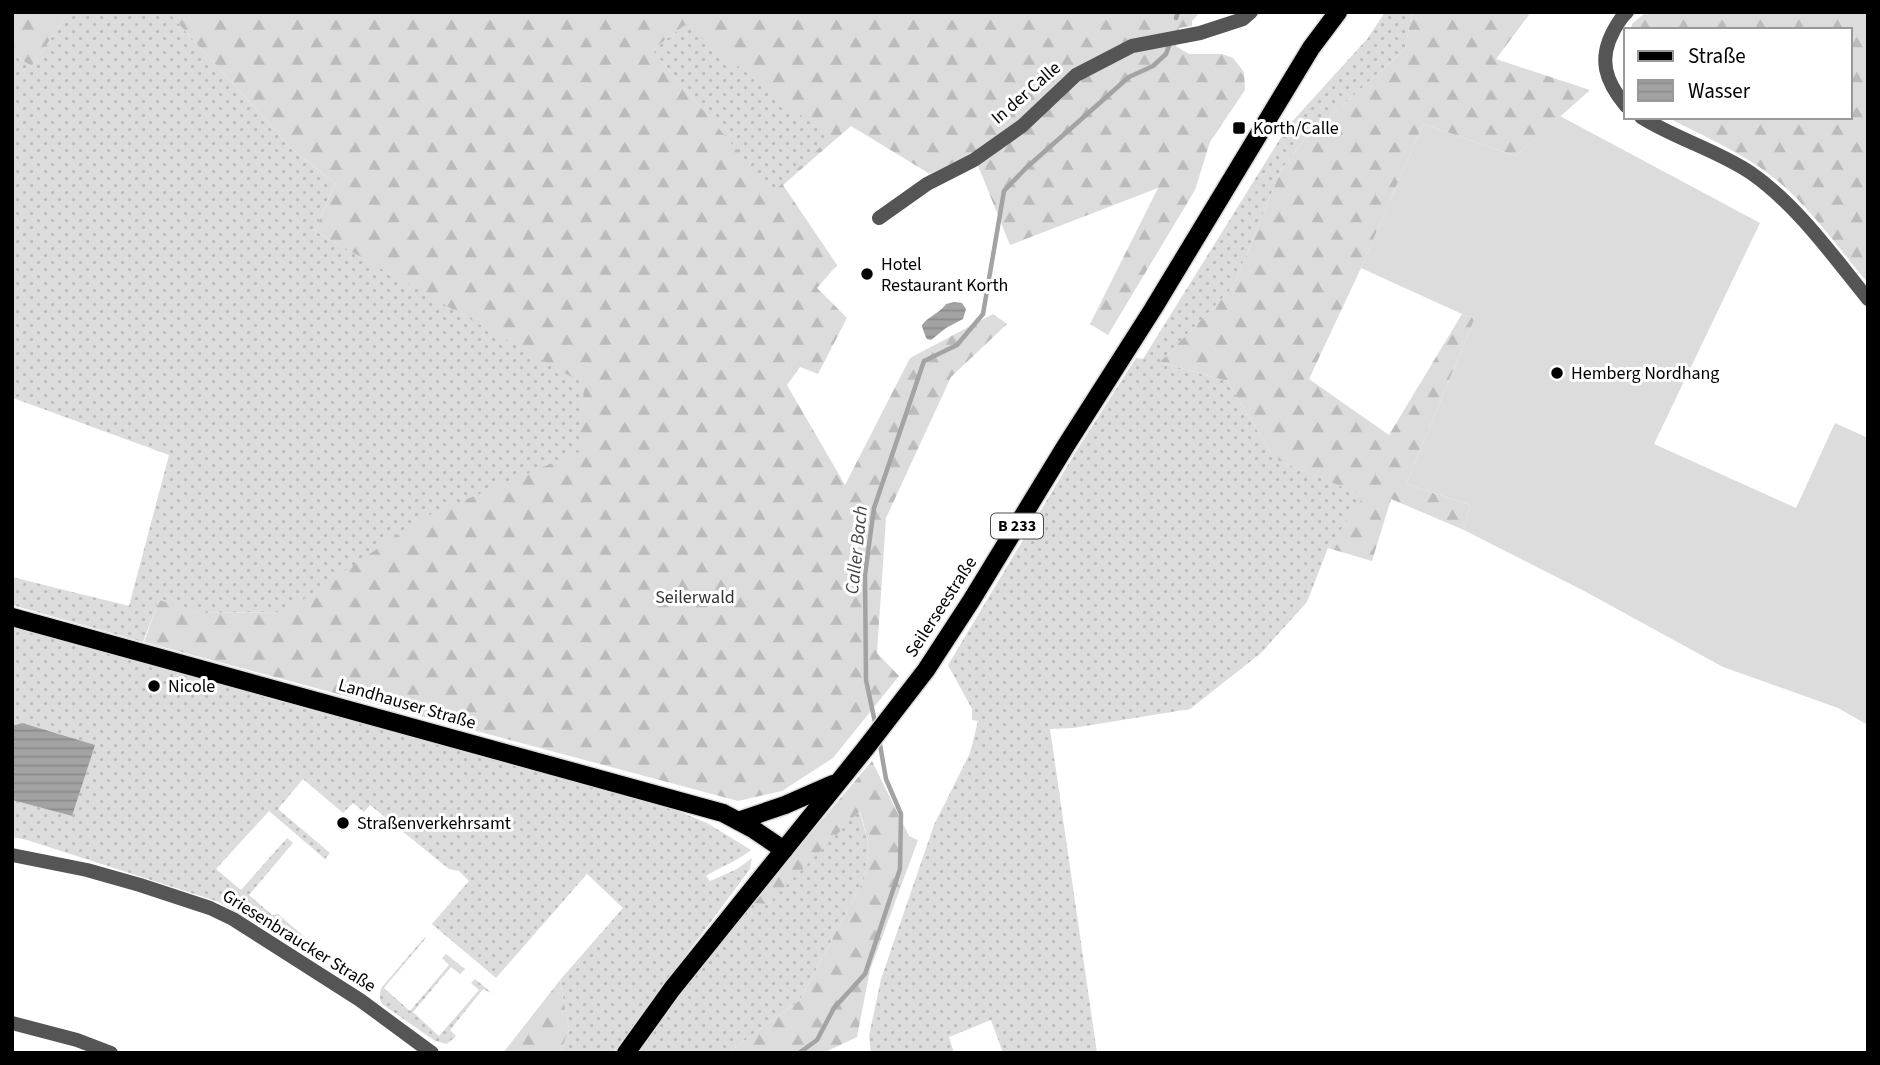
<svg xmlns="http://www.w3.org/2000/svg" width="1880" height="1065" viewBox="0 0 1880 1065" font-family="'Source Sans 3',sans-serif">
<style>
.grass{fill:url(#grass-dots)}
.forest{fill:url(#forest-firs);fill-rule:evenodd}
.pitch{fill:#dcdcdc}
.water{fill:url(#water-rules)}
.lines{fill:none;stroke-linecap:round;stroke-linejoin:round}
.stream{stroke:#a3a3a3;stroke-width:4.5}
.major-casing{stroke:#dbdbdb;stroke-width:21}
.minor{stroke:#555;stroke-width:14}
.major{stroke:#000;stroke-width:18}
.poi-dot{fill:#000;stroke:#fff;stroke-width:2.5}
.labels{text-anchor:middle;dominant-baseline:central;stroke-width:6;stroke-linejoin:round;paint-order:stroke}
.shield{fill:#fff;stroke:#4c4c4c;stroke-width:2}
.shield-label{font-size:16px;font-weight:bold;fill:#000}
.street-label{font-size:18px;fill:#000;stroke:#fff}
.poi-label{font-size:18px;fill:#000;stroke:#fff;text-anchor:start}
.park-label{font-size:18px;fill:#333;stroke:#fff}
.water-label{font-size:19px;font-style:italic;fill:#444;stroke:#fff}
</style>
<defs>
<pattern id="grass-dots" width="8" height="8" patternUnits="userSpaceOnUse" patternTransform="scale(1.75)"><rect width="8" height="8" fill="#dcdcdc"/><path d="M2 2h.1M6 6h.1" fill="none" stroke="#bbb" stroke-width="1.8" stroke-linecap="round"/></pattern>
<pattern id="forest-firs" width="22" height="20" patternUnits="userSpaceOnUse" patternTransform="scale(1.75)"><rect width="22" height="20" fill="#dcdcdc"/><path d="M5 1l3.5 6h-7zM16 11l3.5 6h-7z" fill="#bbb"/></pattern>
<pattern id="water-rules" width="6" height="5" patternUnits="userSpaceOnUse" patternTransform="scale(1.75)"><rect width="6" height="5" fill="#a3a3a3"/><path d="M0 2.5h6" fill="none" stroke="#8b8b8b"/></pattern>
</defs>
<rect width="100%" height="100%" fill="#fff"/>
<g class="grass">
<path d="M69 12H168L293 150 335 183 315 231 584 383 580 452 285 612 198 613 159 601 143 642 12 605V577L129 606 169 455 13 398 12 55 32 66Z"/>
<path d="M1385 12H1412L1405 49 1303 141 1281 170 1233 287 1160 362 1227 381 1275 459 1365 496 1328 548 1307 602 1261 653 1190 709 1073 728 1050 729 1097 1053H1003L991 1020 949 1037 954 1053H871L869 1036 881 979 934 825 970 753 978 721 972 720V709L948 665 1080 445 1136 358 1143 359 1288 126 1368 38Z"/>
<path d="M686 24 831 138 773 193 652 50Z"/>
<path d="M12 625 278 701 668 807 707 823 751 850C738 861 721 866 706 876L710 881 737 869 752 858 750 869 613 1053H560L569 1030 560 980 623 908 587 874 496 978 432 924 469 881 459 871 449 869 370 805 364 812 353 803 343 813 303 779 278 809 330 853 325 859 269 811 216 869 241 890 287 838 293 843 249 895 272 915 278 914 322 952 318 960 219 902 27 840 12 837V800L72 816 22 723 12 726Z"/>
<path d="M859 810 869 845 865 877 800 1000 728 1053H636L751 903 768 904Z"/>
<path d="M425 937 426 938 384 988 410 1011 449 965 442 958 446 954 465 969 460 974 451 967 413 1012 439 1036 479 990 471 983 475 979 492 993 483 989 450 1030 456 1036 447 1044 435 1041 382 1004C379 998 379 993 382 987Z"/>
</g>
<g class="forest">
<path d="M12 12H69L32 66 12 55Z"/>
<path d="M168 12H1200L1192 21V26L1179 28 1176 46 1189 54H1222L1233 58 1244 72 1245 90 1210 142 1195 190 1108 335 1090 324 1158 188 1010 245 973 153 930 174 851 126 783 185 837 265 817 288 847 318 818 374 800 367 787 385 845 485 910 358 993 314 1007 324 951 377 886 518 877 653 899 676 833 758 782 791 738 801 144 642 159 600 198 613 285 612 422 518 579 452 584 384 315 231 335 183 293 150ZM685 25 830 138 773 192 652 50Z"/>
<path d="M1412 12H1531L1496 59 1590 90 1516 156 1423 124 1361 268 1309 379 1389 435 1462 314 1475 318 1406 484 1470 505 1464 530 1391 499 1372 561 1328 548 1364 496 1275 459 1227 381 1160 362 1233 287 1281 170 1303 141 1405 49Z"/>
<path d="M1646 12H1868V283C1839 249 1813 211 1779 182 1746 154 1705 137 1667 117H1850V30H1631L1632 24Z"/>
<path d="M872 761 909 836 918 840 870 970 857 1037 823 1053H728L800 1000 865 877 869 845 860 811 768 904 751 903Z"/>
<path d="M560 980 569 1030 560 1053H503Z"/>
</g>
<path class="pitch" d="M1560 116 1760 223 1654 444 1796 508 1835 423 1868 438V725L1838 708 1723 667 1586 592 1464 530 1470 505 1406 484 1475 318 1462 314 1361 268 1423 124 1516 156Z"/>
<g class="water">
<path d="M954 302 962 303 966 309 963 319 946 328 931 340 927 339C926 338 922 327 922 326 923 320 941 312 946 304Z"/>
<path d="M22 723 95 745 72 816 12 800V726Z"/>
</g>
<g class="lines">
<g class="stream">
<path d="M1176 18 1178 12"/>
<path d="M876 727 866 680 865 575 874 508 924 361 957 345 983 314 1004 191 1026 168 1129 77 1153 66 1166 54 1169 46"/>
<path d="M799 1053 817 1040 834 1008 865 974 900 869 901 814 886 779 879 739"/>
</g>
<defs>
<g id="major">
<path d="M12 617 723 813 753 829 784 850"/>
<path d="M738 821 785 805 833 784"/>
<path d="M626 1053 672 989 865 749 926 670 971 601 1065 447 1153 309 1311 48 1338 12"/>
</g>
</defs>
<use href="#major" class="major-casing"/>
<g class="minor">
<path d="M1626 106C1605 81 1598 59 1614 30 1618 23 1621 17 1627 12"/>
<path d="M1641 117C1676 139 1717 150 1751 173 1797 205 1833 256 1868 299"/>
<path d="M879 218 927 184 974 160 1022 126 1076 75 1132 46 1200 33 1243 19 1251 12"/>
<path d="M12 855 87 870 140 885 210 908 233 919 360 1000 432 1053"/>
<path d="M12 1023 77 1040 111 1053"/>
</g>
<use href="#major" class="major"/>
</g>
<g class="poi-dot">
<rect x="1232" y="121" width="14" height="14" rx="3.5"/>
<circle cx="867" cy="274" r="7"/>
<circle cx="1557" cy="373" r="7"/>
<circle cx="154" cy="686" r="7"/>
<circle cx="343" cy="823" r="7"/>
</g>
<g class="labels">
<rect class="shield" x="991" y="513.5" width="52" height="25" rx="5"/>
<g class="shield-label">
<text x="1017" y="526">B 233</text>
</g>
<g class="street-label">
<text transform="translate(1026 93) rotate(-41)">In der Calle</text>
<text transform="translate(941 607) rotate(-57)">Seilerseestraße</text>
<text transform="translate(407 704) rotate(16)">Landhauser Straße</text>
<text transform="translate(299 941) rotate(32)">Griesenbraucker Straße</text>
</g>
<g class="poi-label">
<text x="1253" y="128">Korth/Calle</text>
<text x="881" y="264">Hotel<tspan x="881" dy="21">Restaurant Korth</tspan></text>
<text x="1571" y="373">Hemberg Nordhang</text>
<text x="168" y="686">Nicole</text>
<text x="357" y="823">Straßenverkehrsamt</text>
</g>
<g class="park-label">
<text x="695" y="597">Seilerwald</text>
</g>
<g class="water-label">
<text transform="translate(857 550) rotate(-84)">Caller Bach</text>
</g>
</g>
<rect width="1880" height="1065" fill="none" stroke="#000000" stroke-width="28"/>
<rect x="1624" y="28" width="228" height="91" fill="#ffffff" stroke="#999999" stroke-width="2"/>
<rect x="1638" y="51" width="35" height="10" fill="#000000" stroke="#999999" stroke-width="2"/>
<text x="1688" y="63" font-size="21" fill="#000000">Straße</text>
<rect x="1638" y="80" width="35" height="21" fill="url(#water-rules)" stroke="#999999" stroke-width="2"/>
<text x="1688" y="98" font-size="21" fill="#000000">Wasser</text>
</svg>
